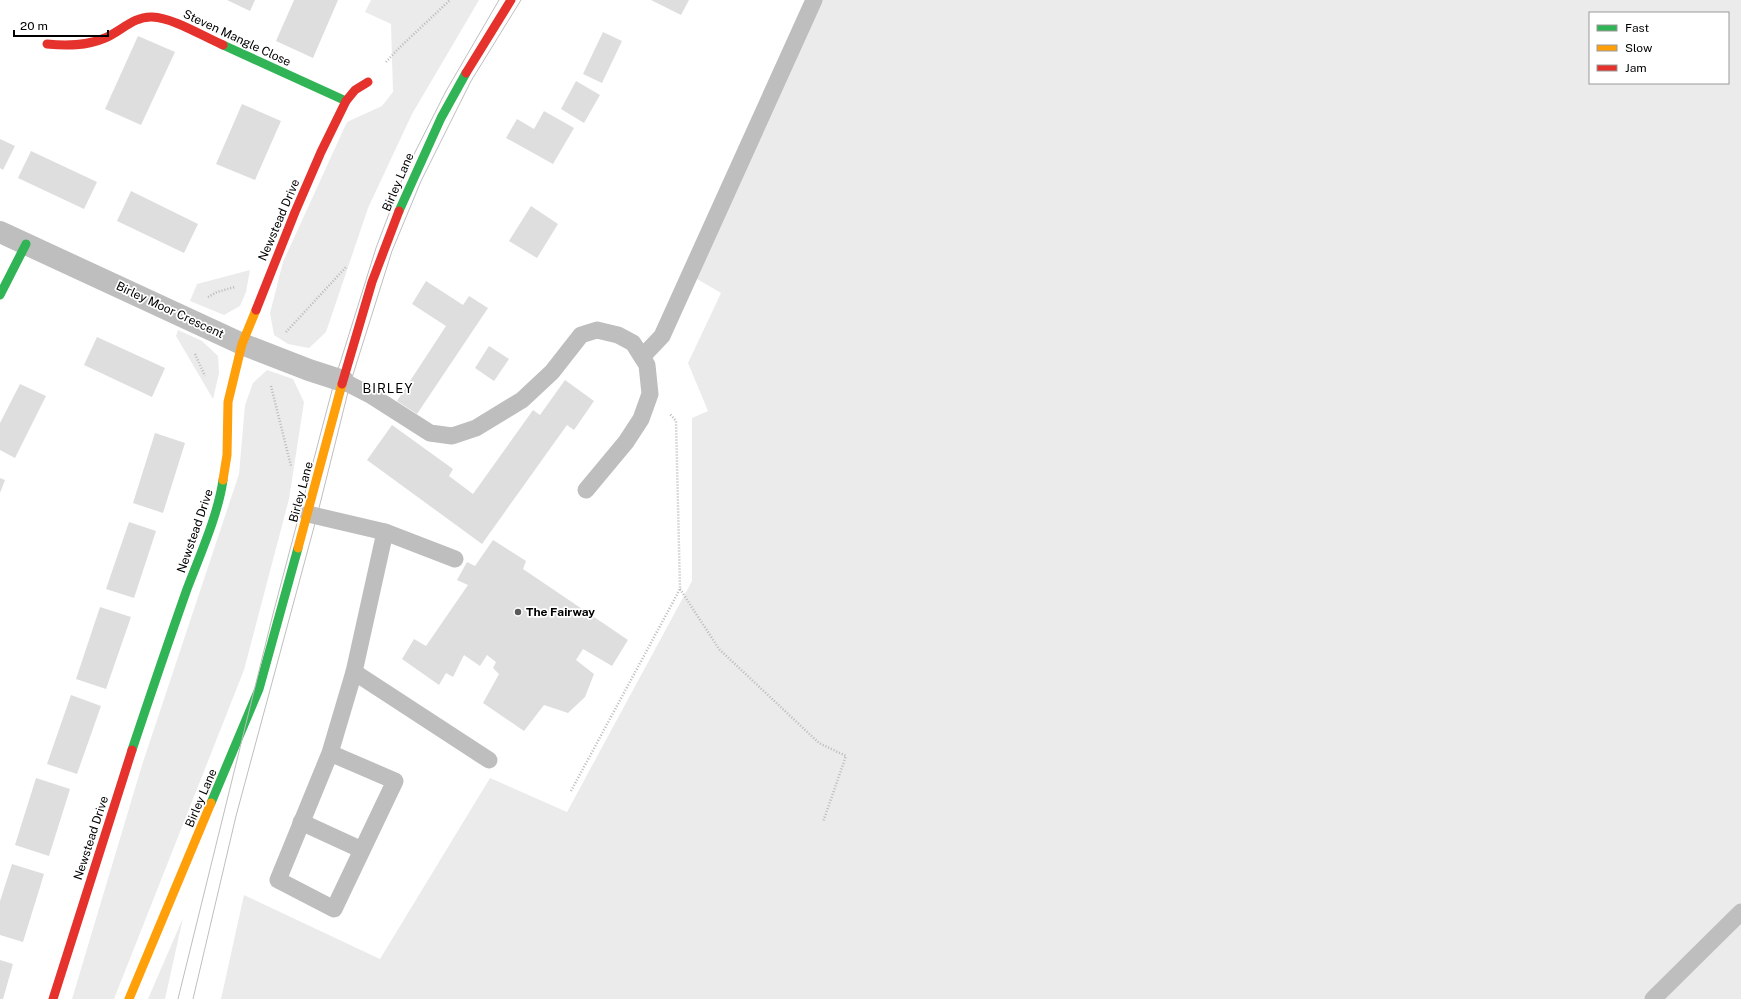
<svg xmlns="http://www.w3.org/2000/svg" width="1741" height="999" viewBox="0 0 1741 999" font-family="'Public Sans',sans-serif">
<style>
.green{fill:#ebebeb;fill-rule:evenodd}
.building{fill:#dedede}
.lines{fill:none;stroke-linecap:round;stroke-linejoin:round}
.path{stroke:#b9b9b9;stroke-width:2.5;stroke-dasharray:1 2;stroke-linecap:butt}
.lane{stroke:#bebebe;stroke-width:17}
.street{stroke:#bebebe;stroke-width:22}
.fast{stroke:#30b455;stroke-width:9}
.slow{stroke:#ff9f0a;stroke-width:9}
.jam{stroke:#e5322d;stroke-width:9}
.tram{stroke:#bebebe;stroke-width:1}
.poi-dot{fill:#595959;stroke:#fff;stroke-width:1.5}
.labels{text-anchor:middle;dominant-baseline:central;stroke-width:3.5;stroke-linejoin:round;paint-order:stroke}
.street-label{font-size:12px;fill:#000;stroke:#fff}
.poi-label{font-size:12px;font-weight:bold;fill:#000;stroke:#fff;text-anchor:start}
.neighbourhood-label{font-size:13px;letter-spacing:1px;fill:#000;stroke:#fff}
</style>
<rect width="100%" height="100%" fill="#fff"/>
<g class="green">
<path d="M371 0H479L412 114 368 208 326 332 309 348 288 344 274 335 270 313 283 262 347 122 382 106 393 92 391 24 365 12Z"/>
<path d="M807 0H1741V999H221L244 895 380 959 490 778 567 812 692 581V418L708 411 688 363 721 293 685 272ZM1590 13H1728V83H1590Z"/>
<path d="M250 270 246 292 240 306 224 315 190 301 197 284Z"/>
<path d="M178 330 202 341 218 356 219 373 213 399 176 336Z"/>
<path d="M267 370 293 379 304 402 289 499 244 670 114 999H72L142 765 239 474 245 405 253 383Z"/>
<path d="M183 918 165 999H148Z"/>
</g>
<g class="building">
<path d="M227 0H255L250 11Z"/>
<path d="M294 0H338L313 58 276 41Z"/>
<path d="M651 0H689L681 15Z"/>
<path d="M603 32 622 41 602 83 583 74Z"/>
<path d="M138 36 175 52 141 125 105 109Z"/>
<path d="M576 81 600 95 584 123 561 109Z"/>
<path d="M242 104 281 121 255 180 216 164Z"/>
<path d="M544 111 574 128 553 164 506 138 517 119 534 129Z"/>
<path d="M0 139 15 146 3 170 0 168Z"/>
<path d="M31 151 97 182 84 209 18 178Z"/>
<path d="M131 191 198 224 184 253 117 221Z"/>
<path d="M531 206 558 224 537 258 509 241Z"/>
<path d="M426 281 463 305 469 296 488 308 417 414 397 401 446 326 412 304Z"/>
<path d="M97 337 165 368 152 397 84 365Z"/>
<path d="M489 346 509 359 494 381 475 368Z"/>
<path d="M565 380 594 401 574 430 567 425 482 544 367 460 392 425 453 469 449 476 473 494 533 410 540 415Z"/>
<path d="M20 384 46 396 15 458 0 450V423Z"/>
<path d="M155 433 185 443 163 513 133 503Z"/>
<path d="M0 478 5 480 0 493Z"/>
<path d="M129 522 156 531 134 598 106 589Z"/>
<path d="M493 540 526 561 523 569 628 640 612 666 583 649 576 660 594 674 585 697 568 713 544 705 524 731 483 703 499 674 493 668 496 662 487 655 480 666 464 655 453 677 446 673 439 685 402 659 414 639 426 646 468 585 457 580 467 562 475 566Z"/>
<path d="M100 607 131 617 106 689 76 679Z"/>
<path d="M71 695 101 706 77 774 47 764Z"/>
<path d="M36 778 70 789 49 856 15 845Z"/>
<path d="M12 864 44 874 23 942 0 935V901Z"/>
<path d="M0 960 13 964 3 999H0Z"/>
</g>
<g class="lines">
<g class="path">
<path d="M386 62 398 49 450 0"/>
<path d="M208 297 217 292 235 287"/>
<path d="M286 332 347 266"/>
<path d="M195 354 205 376"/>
<path d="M271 386 291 466"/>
<path d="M680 589 719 649 819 743 846 756 823 822"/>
<path d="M571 791 680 589 676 421 670 414"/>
</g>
<g class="lane">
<path d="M642 357 662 336 814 0"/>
<path d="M343 381 372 396 430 433 452 436 476 428 522 400 552 372 581 335 597 330 618 335 633 343 647 365 650 394 641 419 626 442 586 490"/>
<path d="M308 514 385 532 354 672 330 753 278 880 334 909 395 781 330 753"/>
<path d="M385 532 455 559"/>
<path d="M354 672 489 760"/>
<path d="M301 822 362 850"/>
<path d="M1653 999 1741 912"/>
</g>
<path class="street" d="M0 232 242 344 309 370 343 381"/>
<g class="fast">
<path d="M223 45 346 101"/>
<path d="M399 211 441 118 466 73"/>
<path d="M0 295 26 244"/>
<path d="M132 750C150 696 168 643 187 589 200 555 218 515 223 480"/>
<path d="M211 803 259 689 298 548"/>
</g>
<g class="slow">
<path d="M223 480 227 455 228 402 242 344 256 310"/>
<path d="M298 548 342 384"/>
<path d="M129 999 211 803"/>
</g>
<g class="jam">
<path d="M47 44C67 46 86 46 105 38 120 32 134 16 152 17 174 18 202 36 223 45"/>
<path d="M466 73 511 0"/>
<path d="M256 310 295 212 321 152 346 101 355 90 368 82"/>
<path d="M342 384 372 282 399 211"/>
<path d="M53 999 132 750"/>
</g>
<g class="tram">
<path d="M178 999 273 614 335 379 376 248 404 174 446 91 499 0"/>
<path d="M193 999 236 816 317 516 350 384 392 251 421 181 471 81 521 0"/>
</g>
</g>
<circle class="poi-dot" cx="518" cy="612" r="4"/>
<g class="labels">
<g class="street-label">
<text transform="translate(237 38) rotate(25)">Steven Mangle Close</text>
<text transform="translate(398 182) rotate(-67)">Birley Lane</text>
<text transform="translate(279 220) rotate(-67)">Newstead Drive</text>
<text transform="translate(170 310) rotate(25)">Birley Moor Crescent</text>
<text transform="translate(301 492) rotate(-75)">Birley Lane</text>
<text transform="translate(195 531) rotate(-71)">Newstead Drive</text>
<text transform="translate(201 798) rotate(-67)">Birley Lane</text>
<text transform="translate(91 838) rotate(-72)">Newstead Drive</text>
</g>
<g class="poi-label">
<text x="526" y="612">The Fairway</text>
</g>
<g class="neighbourhood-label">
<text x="388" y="388">BIRLEY</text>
</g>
</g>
<rect x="1589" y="12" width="140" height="72" fill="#ffffff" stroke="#999999"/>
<rect x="1597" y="25" width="20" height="6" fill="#30b455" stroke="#999999"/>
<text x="1625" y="32" font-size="12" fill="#000000">Fast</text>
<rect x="1597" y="45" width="20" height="6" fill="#ff9f0a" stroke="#999999"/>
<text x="1625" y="52" font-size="12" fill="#000000">Slow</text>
<rect x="1597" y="65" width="20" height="6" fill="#e5322d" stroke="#999999"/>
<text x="1625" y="72" font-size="12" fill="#000000">Jam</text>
<path d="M14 30v6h94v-6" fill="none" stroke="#000000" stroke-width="2"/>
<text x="20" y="30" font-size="12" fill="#000000" stroke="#ffffff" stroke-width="3" paint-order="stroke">20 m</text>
</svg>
